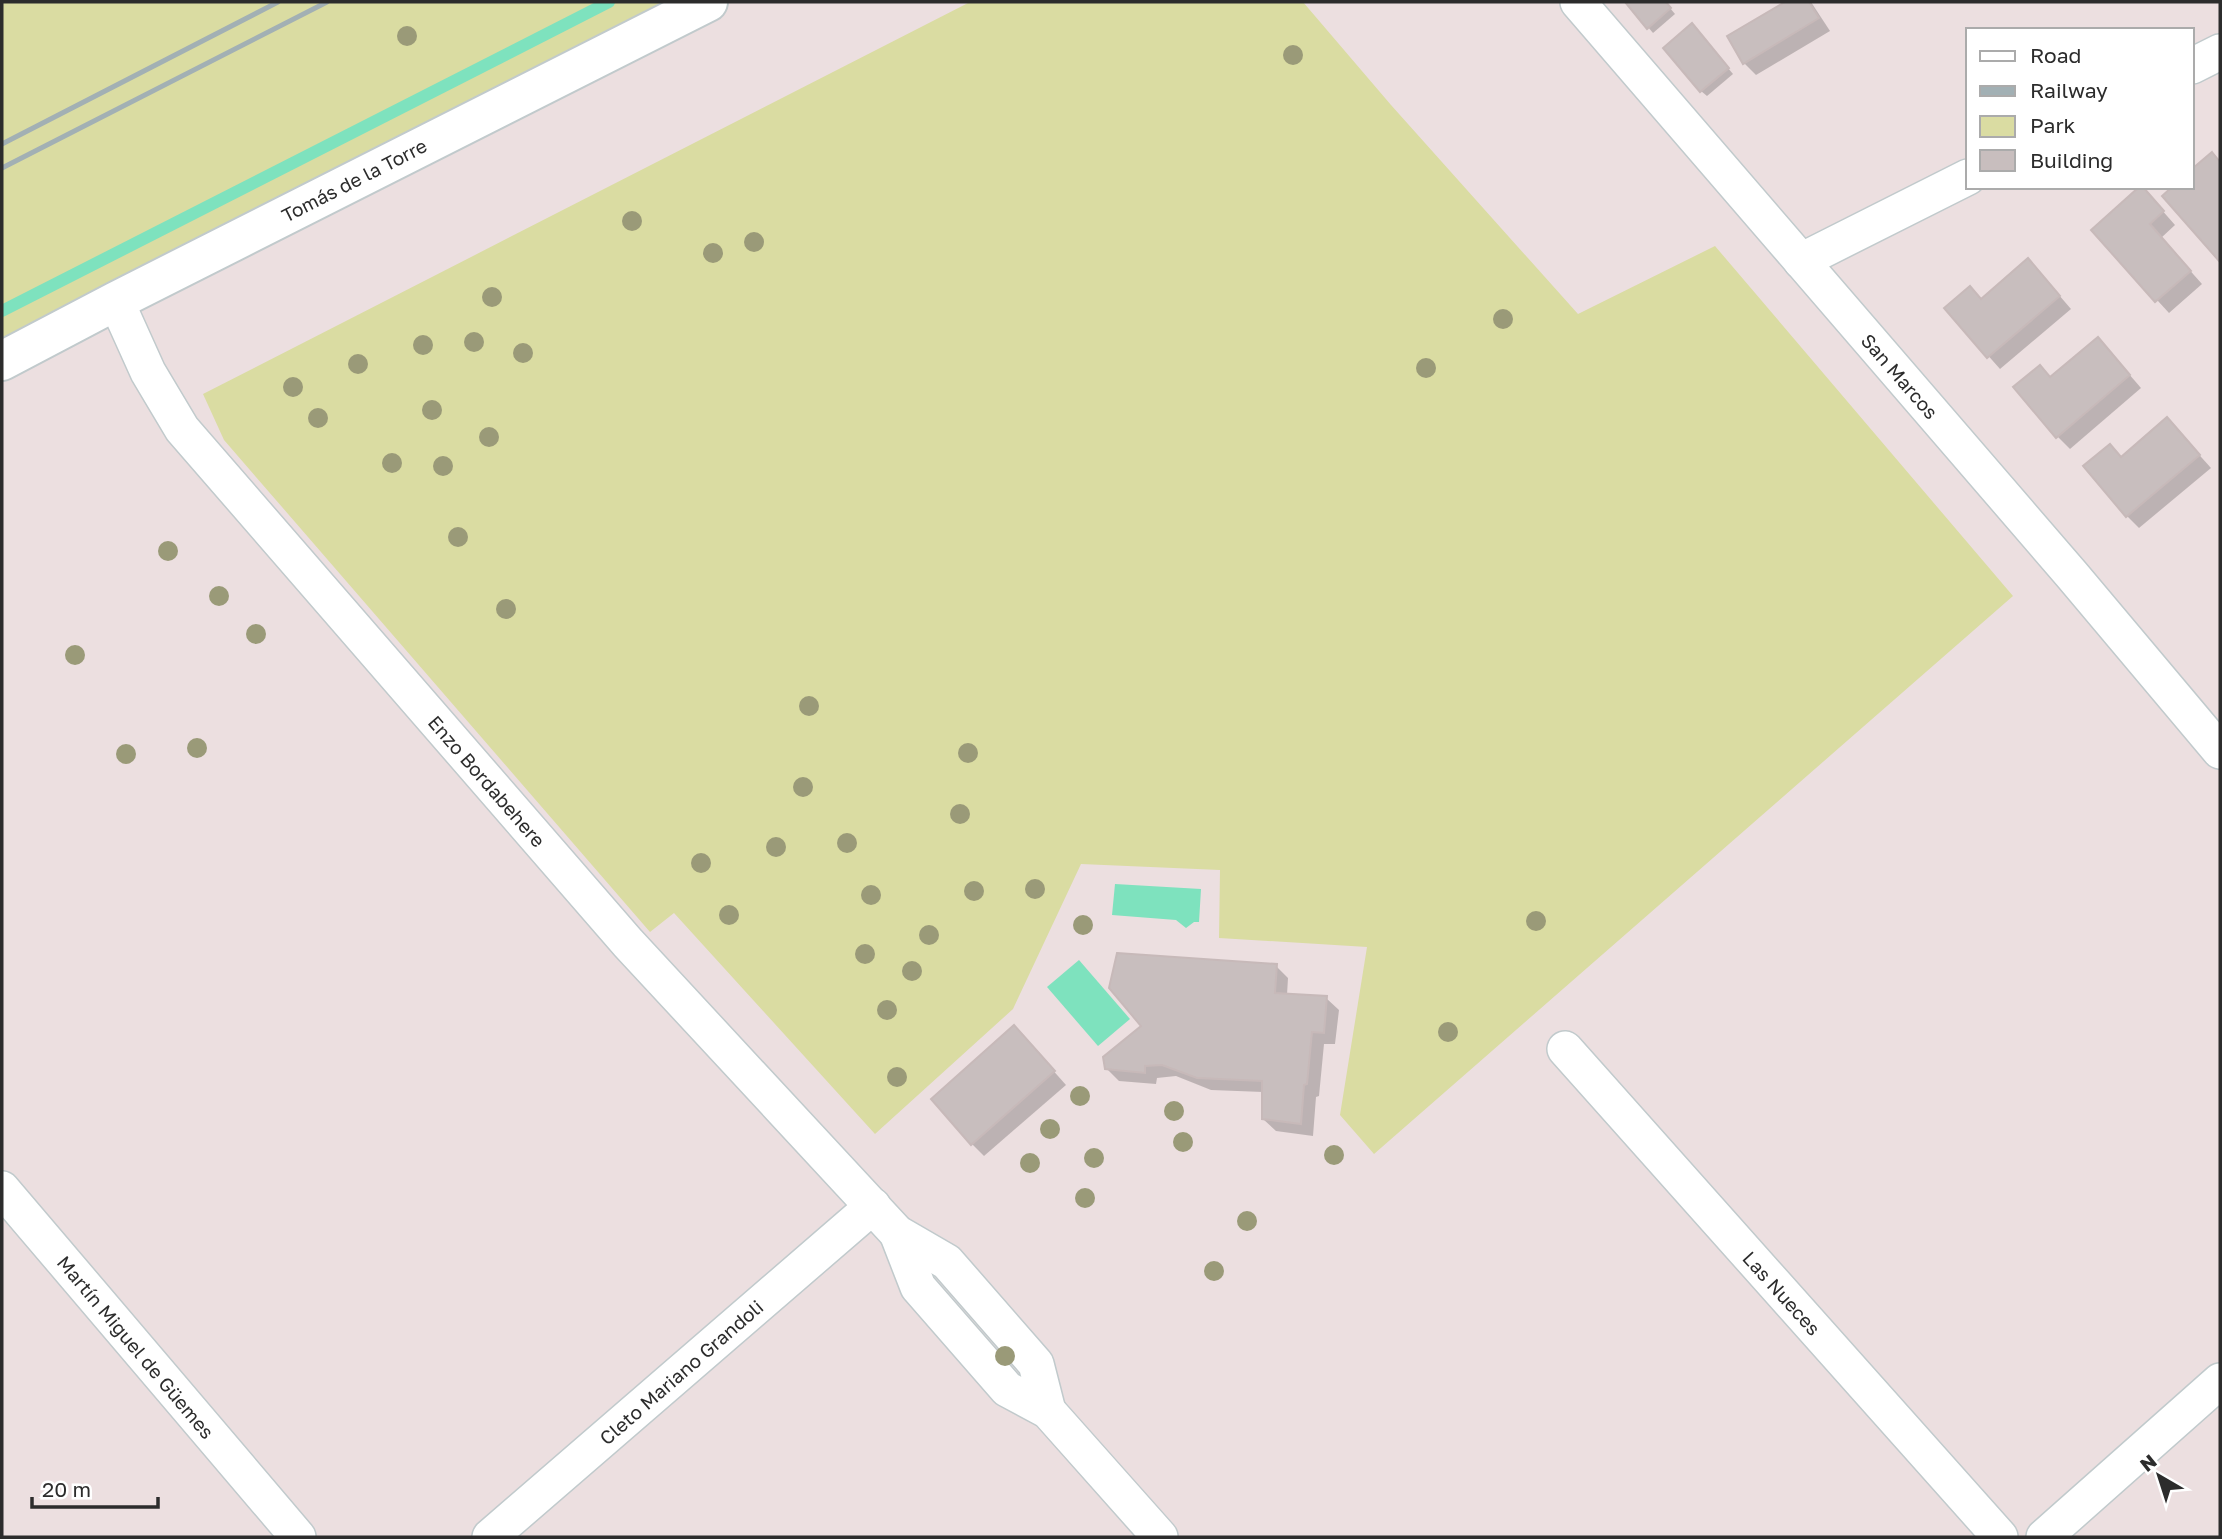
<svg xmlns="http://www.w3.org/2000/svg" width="2222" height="1539" viewBox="0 0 2222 1539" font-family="'Golos Text',sans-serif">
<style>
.green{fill:#dadca2}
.water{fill:#7ee2be}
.shadow{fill:#0003}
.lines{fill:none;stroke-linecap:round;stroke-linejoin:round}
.stream{stroke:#7ee2be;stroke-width:12}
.building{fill:#c8bebe;stroke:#c7b9b9;stroke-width:2}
.street-casing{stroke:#c1cacc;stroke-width:38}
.secondary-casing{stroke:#c1cacc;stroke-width:42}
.street{stroke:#fff;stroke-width:35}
.secondary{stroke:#fff;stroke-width:38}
.rail{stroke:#a2b0b4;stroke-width:5}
.tree{fill:#9a9a78}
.labels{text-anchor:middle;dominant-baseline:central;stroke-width:5;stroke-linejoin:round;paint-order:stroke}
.street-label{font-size:19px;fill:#2c2c2c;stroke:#fff}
</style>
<rect width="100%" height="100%" fill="#ecdfe0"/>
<g class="green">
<path d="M2 2H708L2 361Z"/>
<path d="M970 2H1303L1391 105 1578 314 1715 246 2013 596 1374 1154 1340 1115 1367 947 1219 938 1220 870 1081 864 1013 1009 875 1134 674 913 650 932 224 440 203 394Z"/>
</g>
<g class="water">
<path d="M1115 884 1201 889 1199 922H1194L1186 928 1176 920 1112 915Z"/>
<path d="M1079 960 1130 1019 1098 1046 1047 987Z"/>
</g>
<g class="shadow">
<path d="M1627 2H1665L1675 14 1653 33Z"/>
<path d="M1789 2H1811L1830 31 1756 75 1744 63 1729 37Z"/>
<path d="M1697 31 1733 74 1707 96 1701 91Z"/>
<path d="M2153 200 2175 225 2161 238 2202 284 2169 313 2093 230Z"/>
<path d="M2040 273 2071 309 2000 369 1946 308 1982 300Z"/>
<path d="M2110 352 2141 388 2070 449 2058 437 2052 379Z"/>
<path d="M2167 419 2211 468 2139 528 2127 516 2122 459Z"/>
<path d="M1276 966 1288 978 1287 995 1326 998 1339 1010 1335 1044H1324L1319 1096 1316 1097 1313 1136 1276 1131 1263 1119V1092L1211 1090 1176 1076 1157 1078 1156 1084 1119 1081 1106 1068Z"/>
<path d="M1026 1040 1066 1085 984 1156 972 1144Z"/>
</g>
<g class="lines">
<path class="stream" d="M2 311 609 2"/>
</g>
<g class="building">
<path d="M1625 2H1666L1671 8 1647 29Z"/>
<path d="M1785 2H1809L1819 18 1743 64 1727 36Z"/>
<path d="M1692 23 1729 68 1700 92 1663 48Z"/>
<path d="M2212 152 2220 162V262L2162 196 2172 187H2192V169Z"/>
<path d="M2139 187H2143L2164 211 2150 224 2191 271 2155 302 2091 230Z"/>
<path d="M2028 258 2060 296 1987 358 1944 308 1970 286 1981 299Z"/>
<path d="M2098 337 2130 375 2056 438 2013 387 2040 365 2050 377Z"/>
<path d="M2167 417 2200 455 2126 517 2083 466 2110 444 2121 457Z"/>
<path d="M1117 953 1277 964 1275 993 1327 996 1324 1033 1312 1032 1307 1084 1304 1085 1301 1124 1262 1119V1081L1197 1078 1162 1065 1145 1066V1073L1105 1069 1103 1057 1141 1026 1109 988Z"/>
<path d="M1014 1025 1055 1071 971 1145 931 1099Z"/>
</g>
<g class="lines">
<defs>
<g id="street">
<path d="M1578 2 2072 575 2220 751"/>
<path d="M2192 66 2220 52"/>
<path d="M1801 261 1968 177"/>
<path d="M116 301 148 372 182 429 628 943 897 1233 947 1262 1036 1364 1048 1411"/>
<path d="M1565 1049 2000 1537"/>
<path d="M2 1189 298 1537"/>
<path d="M897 1233 918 1287 1007 1389 1048 1411 1160 1537"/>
<path d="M490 1537 873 1206"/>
<path d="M2044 1537 2220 1381"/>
</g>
<path id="secondary" d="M2 361 116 301 708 2"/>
</defs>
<use href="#street" class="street-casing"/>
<use href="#secondary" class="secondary-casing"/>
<use href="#street" class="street"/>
<use href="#secondary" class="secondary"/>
<g class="rail">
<path d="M2 144 278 2"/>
<path d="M2 168 327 2"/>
</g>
</g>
<g class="tree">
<circle cx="407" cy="36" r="10"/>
<circle cx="1293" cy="55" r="10"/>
<circle cx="632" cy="221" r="10"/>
<circle cx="754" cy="242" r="10"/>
<circle cx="713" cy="253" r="10"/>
<circle cx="492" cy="297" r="10"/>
<circle cx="1503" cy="319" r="10"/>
<circle cx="474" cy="342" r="10"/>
<circle cx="423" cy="345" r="10"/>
<circle cx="523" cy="353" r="10"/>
<circle cx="358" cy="364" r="10"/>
<circle cx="1426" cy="368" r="10"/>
<circle cx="293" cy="387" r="10"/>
<circle cx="432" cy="410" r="10"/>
<circle cx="318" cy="418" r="10"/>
<circle cx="489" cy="437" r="10"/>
<circle cx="392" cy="463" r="10"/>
<circle cx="443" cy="466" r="10"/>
<circle cx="458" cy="537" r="10"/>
<circle cx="168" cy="551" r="10"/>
<circle cx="219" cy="596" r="10"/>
<circle cx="506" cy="609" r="10"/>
<circle cx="256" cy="634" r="10"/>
<circle cx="75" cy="655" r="10"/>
<circle cx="809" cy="706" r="10"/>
<circle cx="197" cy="748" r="10"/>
<circle cx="968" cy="753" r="10"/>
<circle cx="126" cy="754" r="10"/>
<circle cx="803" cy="787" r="10"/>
<circle cx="960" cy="814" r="10"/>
<circle cx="847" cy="843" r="10"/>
<circle cx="776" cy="847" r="10"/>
<circle cx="701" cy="863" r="10"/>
<circle cx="1035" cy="889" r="10"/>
<circle cx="974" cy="891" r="10"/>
<circle cx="871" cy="895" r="10"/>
<circle cx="729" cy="915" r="10"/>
<circle cx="1536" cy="921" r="10"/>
<circle cx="1083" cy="925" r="10"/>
<circle cx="929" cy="935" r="10"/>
<circle cx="865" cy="954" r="10"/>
<circle cx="912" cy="971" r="10"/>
<circle cx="887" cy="1010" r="10"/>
<circle cx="1448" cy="1032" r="10"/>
<circle cx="897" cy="1077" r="10"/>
<circle cx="1080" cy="1096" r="10"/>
<circle cx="1174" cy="1111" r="10"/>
<circle cx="1050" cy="1129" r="10"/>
<circle cx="1183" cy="1142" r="10"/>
<circle cx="1334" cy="1155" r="10"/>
<circle cx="1094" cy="1158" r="10"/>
<circle cx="1030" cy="1163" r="10"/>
<circle cx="1085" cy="1198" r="10"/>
<circle cx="1247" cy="1221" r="10"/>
<circle cx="1214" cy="1271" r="10"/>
<circle cx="1005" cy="1356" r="10"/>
</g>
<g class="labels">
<g class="street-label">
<text transform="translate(354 180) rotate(-27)">Tomás de la Torre</text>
<text transform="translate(1900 376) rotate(49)">San Marcos</text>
<text transform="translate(487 781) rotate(49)">Enzo Bordabehere</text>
<text transform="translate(1782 1293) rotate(48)">Las Nueces</text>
<text transform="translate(136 1347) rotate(50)">Martín Miguel de Güemes</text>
<text transform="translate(681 1372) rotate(-41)">Cleto Mariano Grandoli</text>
</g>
</g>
<rect width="2222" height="1539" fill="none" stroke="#2c2c2c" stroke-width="7"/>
<rect x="1966" y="28" width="228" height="161" fill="#ffffff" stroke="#ababab" stroke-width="2"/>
<rect x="1980" y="51" width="35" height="10" fill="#ffffff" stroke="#ababab" stroke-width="2"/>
<text x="2030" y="63" font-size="21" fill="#2c2c2c">Road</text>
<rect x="1980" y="86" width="35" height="10" fill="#a2b0b4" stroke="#ababab" stroke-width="2"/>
<text x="2030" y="98" font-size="21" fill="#2c2c2c">Railway</text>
<rect x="1980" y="116" width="35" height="21" fill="#dadca2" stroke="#ababab" stroke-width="2"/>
<text x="2030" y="133" font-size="21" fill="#2c2c2c">Park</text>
<rect x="1980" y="150" width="35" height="21" fill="#c8bebe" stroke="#ababab" stroke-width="2"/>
<text x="2030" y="168" font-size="21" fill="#2c2c2c">Building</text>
<g transform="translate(2159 1476) rotate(321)" stroke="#ffffff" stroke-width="5" paint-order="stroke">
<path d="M0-5L12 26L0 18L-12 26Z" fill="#2c2c2c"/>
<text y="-10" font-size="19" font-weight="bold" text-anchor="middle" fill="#2c2c2c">N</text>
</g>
<path d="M32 1497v10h126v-10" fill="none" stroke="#2c2c2c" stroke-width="3.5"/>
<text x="42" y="1497" font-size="21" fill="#2c2c2c" stroke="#ffffff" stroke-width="5" paint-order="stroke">20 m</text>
</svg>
